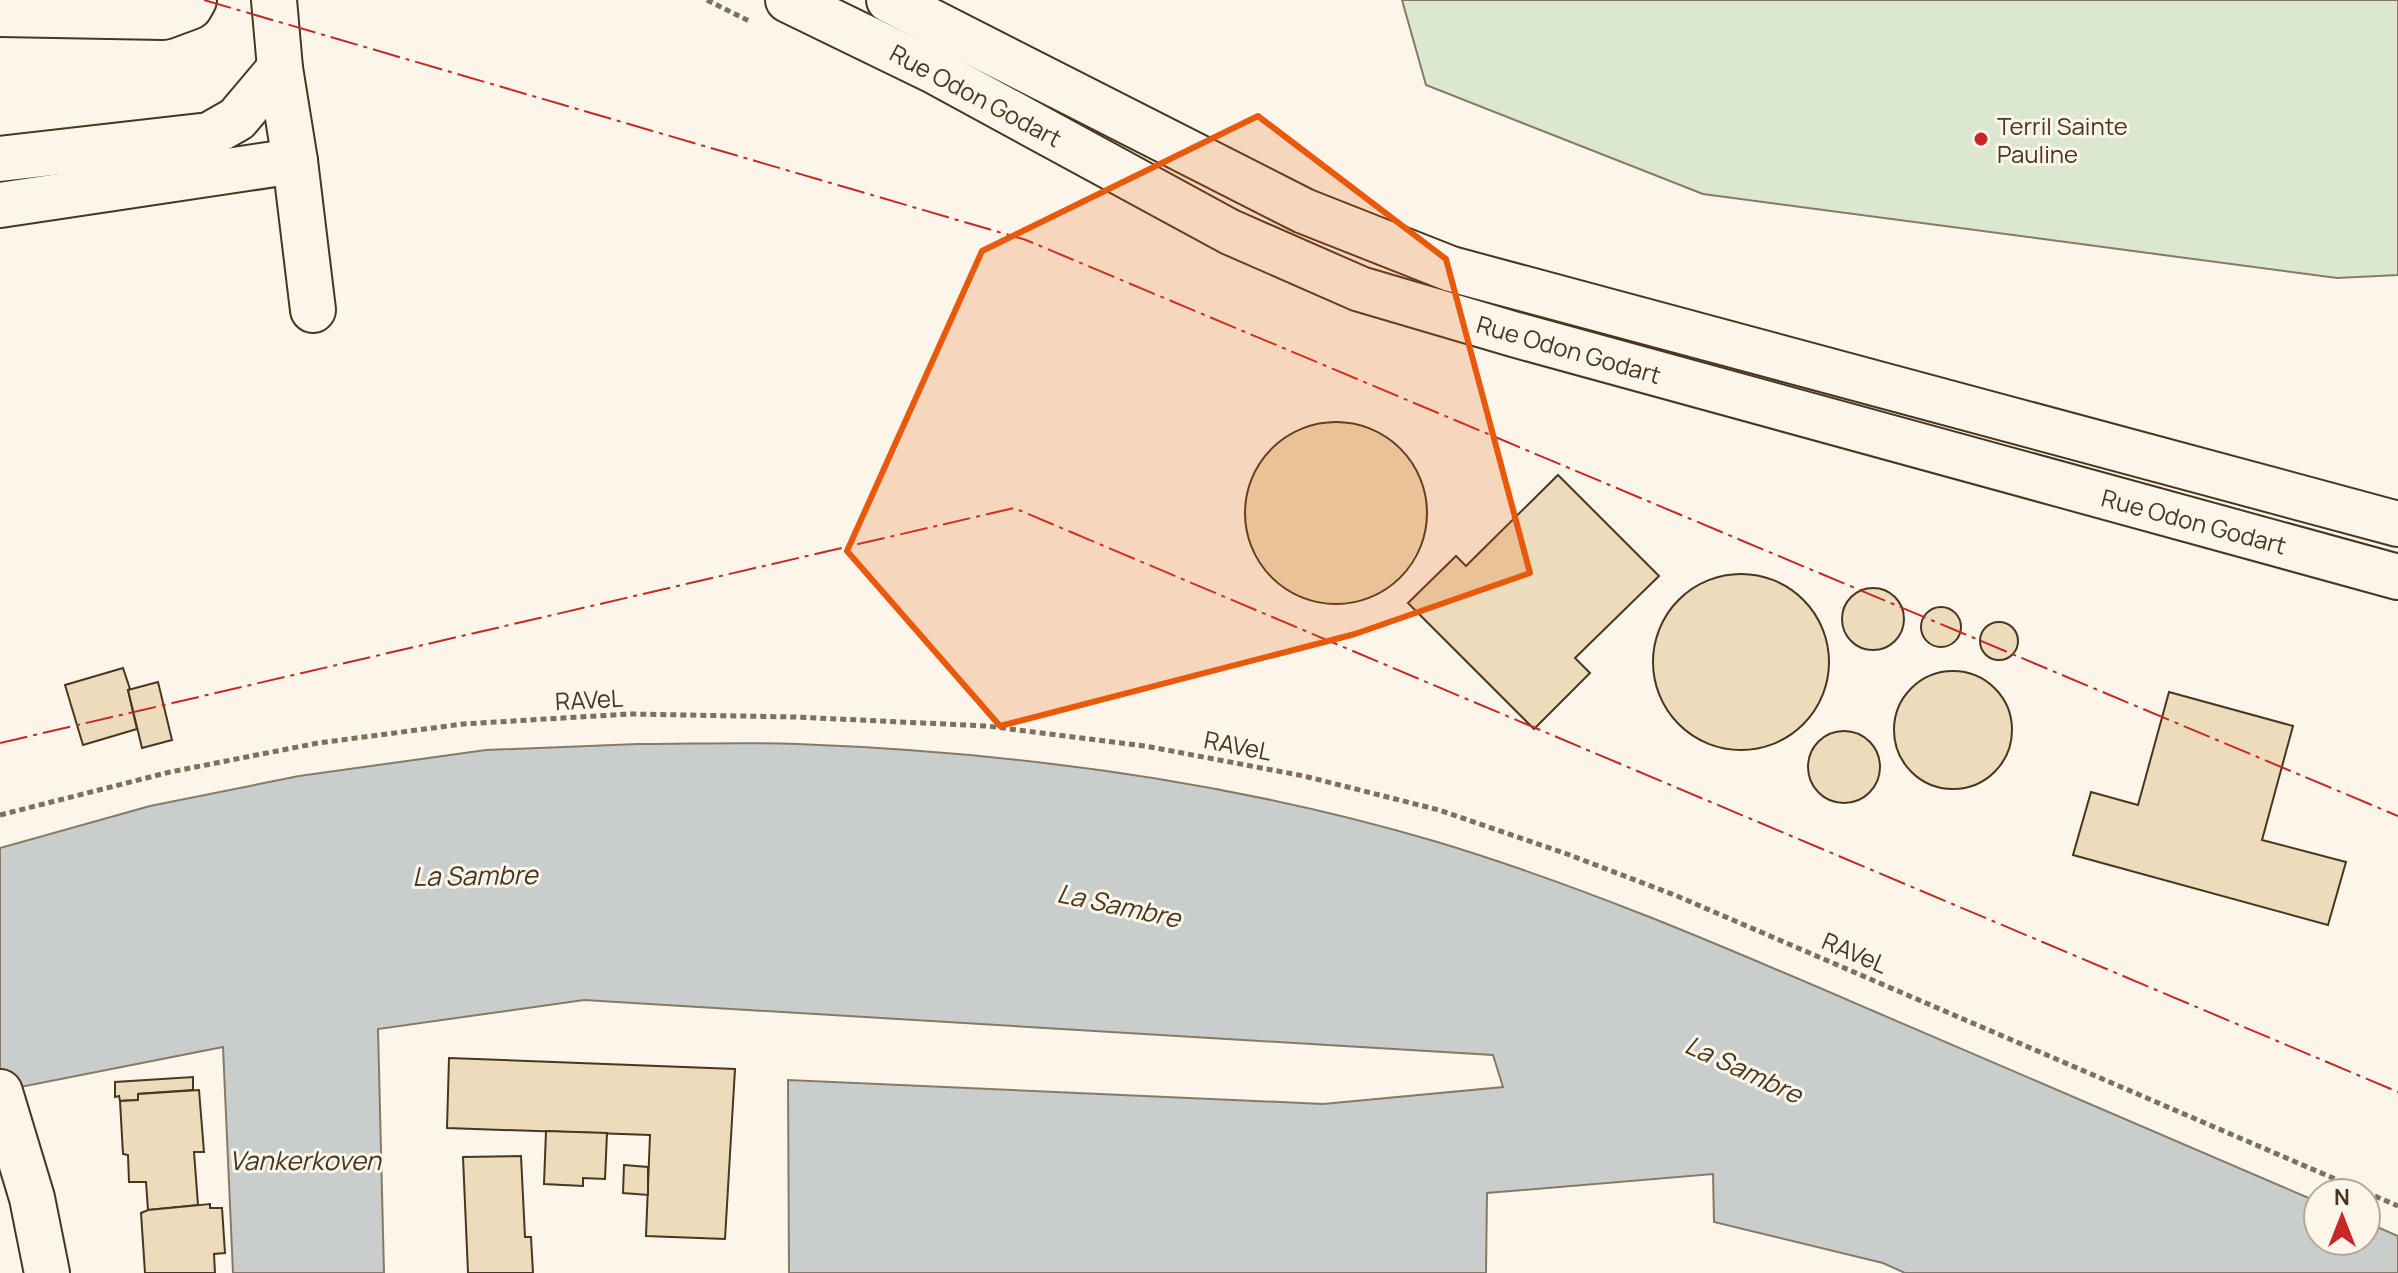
<svg xmlns="http://www.w3.org/2000/svg" width="2398" height="1273" viewBox="0 0 2398 1273" font-family="Manrope,sans-serif">
<style>
.green{fill:#dce7d0;stroke:#887966;stroke-width:2}
.water{fill:#c9cecd;stroke:#887966;stroke-width:2}
.building{fill:#ecdcbc;stroke:#4a3520;stroke-width:2}
.lines{fill:none;stroke-linecap:round;stroke-linejoin:round}
.minor-casing{stroke:#4a3520;stroke-width:48}
.major-casing{stroke:#4a3520;stroke-width:48}
.path{stroke:#7f6f5c;stroke-width:5;stroke-dasharray:6 4;stroke-linecap:butt}
.minor{stroke:#fbf6e9;stroke-width:44}
.major{stroke:#fbf6e9;stroke-width:44}
.power{stroke:#c62828;stroke-width:2;stroke-dasharray:28 6 4 6;stroke-linecap:butt}
.marked{fill:#e8590c;fill-opacity:0.2;stroke:#e8590c;stroke-width:6;stroke-linejoin:round}
.poi-dot{fill:#c62828;stroke:#fbf6e9;stroke-width:3}
.labels{text-anchor:middle;dominant-baseline:central;stroke-width:6;stroke-linejoin:round;paint-order:stroke}
.street-label{font-size:24px;fill:#4a3520;stroke:#fbf6e9}
.poi-label{font-size:24px;fill:#4a3520;stroke:#fbf6e9;text-anchor:start}
.water-label{font-size:26px;font-style:italic;fill:#4a3520;stroke:#fbf6e9}
</style>
<rect width="100%" height="100%" fill="#fbf6e9"/>
<path class="green" d="M1402 0H2398V275L2337 278 1703 194 1426 85Z"/>
<path class="water" d="M638 744C691 744 744 742 797 744 1012 752 1227 780 1434 841 1584 886 1727 948 1871 1010 2020 1074 2169 1138 2318 1202V1241H2366V1222L2398 1236V1273H1905L1883 1263 1714 1222 1713 1174 1487 1193 1486 1273H789L788 1080 1323 1104 1503 1087 1493 1055 584 1000 378 1029 384 1273H233L223 1047 0 1091V848L150 806 299 776 486 750Z"/>
<g class="building">
<circle cx="1336" cy="513" r="91"/>
<path d="M1558 475 1659 576 1575 658 1590 673 1534 729 1408 603 1456 556 1466 566Z"/>
<circle cx="1741" cy="662" r="88"/>
<circle cx="1873" cy="619" r="31"/>
<circle cx="1941" cy="627" r="20"/>
<circle cx="1999" cy="641" r="19"/>
<path d="M123 668 130 689 128 690 137 729 83 745 65 685Z"/>
<circle cx="1953" cy="730" r="59"/>
<path d="M158 682 172 740 142 748 128 690Z"/>
<path d="M2169 692 2293 726 2262 840 2346 862 2328 925 2073 855 2091 792 2138 805Z"/>
<circle cx="1844" cy="767" r="36"/>
<path d="M449 1058 735 1069 725 1239 646 1236 650 1135 447 1128Z"/>
<path d="M193 1077V1090L138 1094V1100L120 1101 119 1096 115 1097V1082Z"/>
<path d="M199 1090 204 1152H194L198 1205 148 1210 146 1182H129L128 1155 123 1154 120 1101 138 1100V1094Z"/>
<path d="M546 1131 607 1133 605 1179 583 1178V1186L544 1184Z"/>
<path d="M521 1156 525 1237H531L533 1273H468L463 1157Z"/>
<path d="M624 1165 648 1167V1195L623 1193Z"/>
<path d="M210 1204V1208H222L225 1253 214 1254 215 1273H145L141 1213 148 1210Z"/>
</g>
<g class="lines">
<defs>
<g id="minor">
<path d="M274 0 280 68 295 161 313 310"/>
<path d="M0 14 163 17 190 7 194 0"/>
<path d="M0 159 209 135 237 119 280 68"/>
<path d="M0 205 295 161"/>
</g>
<g id="major">
<path d="M788 0 934 71 1230 232 1360 289 1513 334 2398 577"/>
<path d="M889 0 1304 211 1451 269 2398 524"/>
<path d="M0 1092 32 1198 47 1273"/>
</g>
</defs>
<use href="#minor" class="minor-casing"/>
<use href="#major" class="major-casing"/>
<g class="path">
<path d="M707 0 749 21"/>
<path d="M0 815 170 772 318 743 463 724 630 714 795 717 987 726 1145 746 1304 776 1439 810 1567 854 1677 896 2398 1206"/>
</g>
<use href="#minor" class="minor"/>
<use href="#major" class="major"/>
<g class="power">
<path d="M204 0 1026 240 2398 816"/>
<path d="M0 743 1014 508 2398 1092"/>
</g>
</g>
<path class="marked" d="M1258 116 1446 259 1530 573 1355 634 1000 726 847 551 982 251Z"/>
<circle class="poi-dot" cx="1981" cy="139" r="8"/>
<g class="labels">
<g class="street-label">
<text transform="translate(976 95) rotate(28)">Rue Odon Godart</text>
<text transform="translate(1569 349) rotate(16)">Rue Odon Godart</text>
<text transform="translate(2194 521) rotate(15)">Rue Odon Godart</text>
<text transform="translate(589 699) rotate(-3)">RAVeL</text>
<text transform="translate(1238 745) rotate(11)">RAVeL</text>
<text transform="translate(1855 952) rotate(23)">RAVeL</text>
</g>
<g class="poi-label">
<text x="1997" y="125">Terril Sainte<tspan x="1997" dy="28">Pauline</tspan></text>
</g>
<g class="water-label">
<text transform="translate(475 875) rotate(-1)">La Sambre</text>
<text transform="translate(1119 905) rotate(12)">La Sambre</text>
<text transform="translate(1744 1069) rotate(25)">La Sambre</text>
<text x="305" y="1160">Vankerkoven</text>
</g>
</g>
<g transform="translate(2342 1217)"><circle r="38" fill="#fbf6e9" stroke="#b4a999" stroke-width="2"/>
<path d="M0-6L14 30L0 20L-14 30Z" fill="#c62828"/>
<text y="-12" font-size="22" font-weight="bold" text-anchor="middle" fill="#4a3520">N</text>
</g>
</svg>
